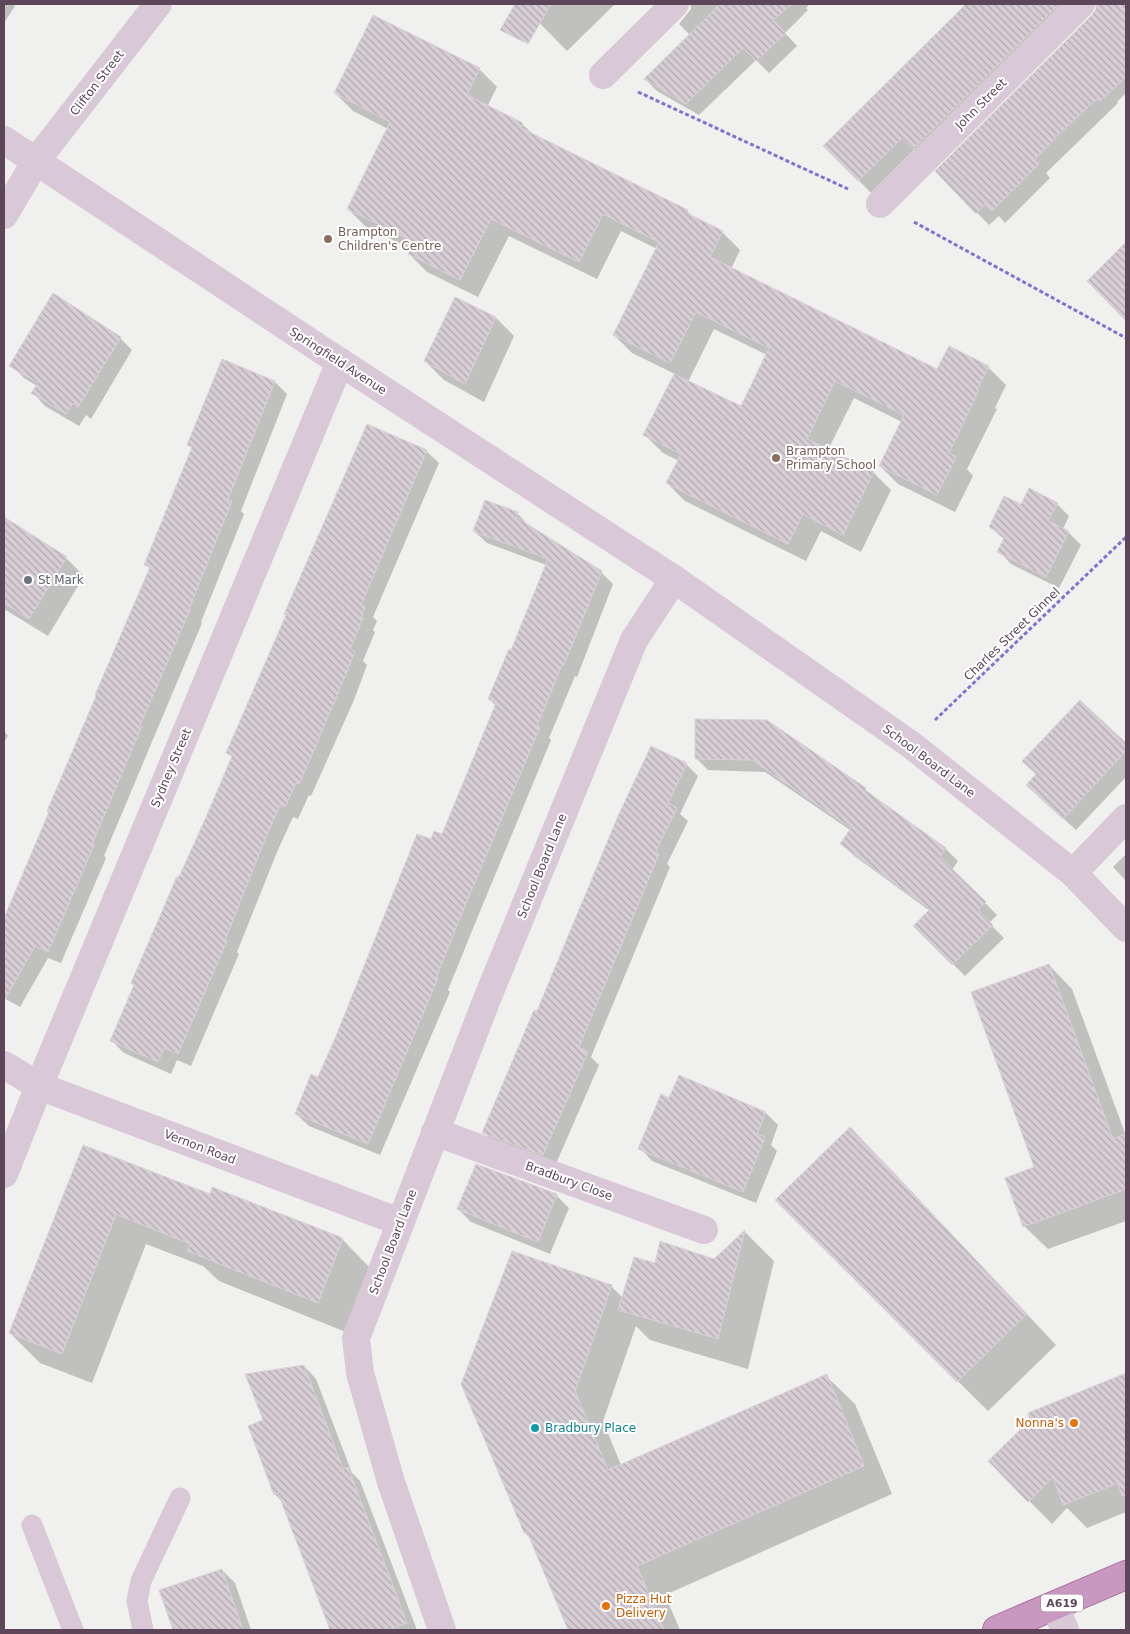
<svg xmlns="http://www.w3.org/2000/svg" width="1130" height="1634" viewBox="0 0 1130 1634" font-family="'DejaVu Sans',sans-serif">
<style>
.shadow{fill:#0003;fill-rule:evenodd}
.building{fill:url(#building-back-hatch);stroke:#dbd2d8}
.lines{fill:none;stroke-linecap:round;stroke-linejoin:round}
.trunk-casing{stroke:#ab70a1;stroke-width:30}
.path{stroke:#8072d0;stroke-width:3;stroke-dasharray:4 2.5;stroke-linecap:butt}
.service{stroke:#d9c8d7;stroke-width:21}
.minor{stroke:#d9c8d7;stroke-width:28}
.trunk{stroke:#c898c0;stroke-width:28}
.education-dot{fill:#8d6e63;stroke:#fff;stroke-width:2}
.worship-dot{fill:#6b7280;stroke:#fff;stroke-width:2}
.food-dot{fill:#e8710a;stroke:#fff;stroke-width:2}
.culture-dot{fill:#0f9aa8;stroke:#fff;stroke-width:2}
.labels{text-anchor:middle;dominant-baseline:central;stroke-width:4;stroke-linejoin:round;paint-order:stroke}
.shield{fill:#fff;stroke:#8e7e8c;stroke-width:1}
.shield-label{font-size:11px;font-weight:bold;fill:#5d465a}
.street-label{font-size:12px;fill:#5d465a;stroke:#fff}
.education-label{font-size:12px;fill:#785e54;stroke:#fff;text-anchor:start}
.worship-label{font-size:12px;fill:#5b616d;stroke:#fff;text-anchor:start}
.food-label{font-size:12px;fill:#c56008;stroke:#fff;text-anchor:end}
.culture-label{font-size:12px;fill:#0d838f;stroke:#fff;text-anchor:start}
</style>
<defs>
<pattern id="building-back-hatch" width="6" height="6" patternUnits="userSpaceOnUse" patternTransform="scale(1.25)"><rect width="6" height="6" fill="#d7cdd4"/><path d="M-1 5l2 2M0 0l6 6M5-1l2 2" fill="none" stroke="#b2a8af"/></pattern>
</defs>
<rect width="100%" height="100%" fill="#f0f1ee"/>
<g class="shadow">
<path d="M4 4H12L15 6 4 23Z"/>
<path d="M527 4H615L567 51 524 7Z"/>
<path d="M691 4H810L806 8 808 10 785 33 797 46 769 73 756 60 699 115 657 91 645 79 690 35 679 24 691 9Z"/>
<path d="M968 4H1085L927 161 915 149 871 193 825 146Z"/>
<path d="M1097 4H1126V93L1117 102 1118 103 1046 173 1050 178 1005 223 999 216 989 225 937 171 1093 16 1097 9Z"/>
<path d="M479 69 497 87 487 107 522 124 534 135 687 211 695 219 722 232 740 250 731 269 938 371 988 367 1006 385 995 408 997 409 967 469 973 476 955 512 898 484 880 466 902 422 854 398 828 450 873 472 891 490 861 552 821 531 806 561 685 501 667 483 679 461 663 453 645 435 675 374 632 353 614 335 657 249 621 231 597 279 509 236 478 297 427 272 409 254 411 249 366 227 348 209 388 129 353 111 335 93ZM714 329 767 355 741 407 688 382Z"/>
<path d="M1126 246V320L1089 281Z"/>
<path d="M496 318 514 336 484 402 444 380 425 361Z"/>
<path d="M120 338 132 350 91 419 86 415 79 426 45 406 33 393 37 386 24 378 11 365Z"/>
<path d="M275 382 287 394 241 511 244 514 201 622 202 623 104 856 106 858 61 963 48 958 20 1007 4 998V920L50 813 150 569 145 564 192 448 189 445Z"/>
<path d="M426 451 439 463 373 617 377 621 373 630 375 632 363 661 367 665 354 700 311 796 309 795 298 819 293 817 277 852 237 952 239 954 191 1066 177 1060 171 1074 124 1053 111 1040 233 758 228 753Z"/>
<path d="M1057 504 1069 516 1063 529 1068 532 1081 545 1059 588 1011 564 999 551 1005 540 990 527 1022 506Z"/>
<path d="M517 513 529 526 601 572 613 584 577 677 575 676 549 738 551 740 474 926 448 990 450 992 380 1155 309 1126 296 1114 319 1079 431 841 442 836 496 706 489 699 512 652 546 565 487 543 474 531Z"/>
<path d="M4 519 66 558 84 576 48 636 4 609Z"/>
<path d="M1081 702 1126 744V777L1076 830 1040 797 1037 775Z"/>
<path d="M696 720 865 789 873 797 946 849 958 861 952 870 997 915 989 923 1004 938 965 976 915 926 930 911 853 855 841 843 850 830 765 772 708 770 696 758Z"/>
<path d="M4 731 8 736 4 742Z"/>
<path d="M686 764 698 776 680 814 688 821 667 864 670 867 591 1057 599 1065 555 1166 496 1144 484 1132 537 1013Z"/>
<path d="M1126 854V881L1113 867Z"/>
<path d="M1049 965 1072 989 1126 1136V1221L1048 1249 1024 1226 1036 1168Z"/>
<path d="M669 1099 766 1113 778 1125 771 1145 777 1151 756 1203 652 1161 640 1148Z"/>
<path d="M84 1146 210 1195 342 1239 372 1270 348 1333 219 1281 203 1266 146 1244 92 1383 40 1363 10 1333Z"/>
<path d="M881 1159 1056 1345 988 1411 776 1200Z"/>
<path d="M556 1195 569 1208 550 1254 471 1222 458 1209Z"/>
<path d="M744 1231 774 1261 748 1369 650 1340 636 1326 603 1421 621 1465 826 1376 855 1404 892 1494 665 1595 680 1630H570L531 1539 525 1533 462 1384 611 1286 623 1298 656 1265 715 1260Z"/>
<path d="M304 1366 316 1379 352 1473 360 1481 417 1630H332L283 1503 275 1494 264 1420Z"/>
<path d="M1126 1374V1512L1087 1528 1067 1508 1052 1524 990 1461 1030 1422 1029 1414Z"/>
<path d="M222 1570 235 1583 251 1630H174L161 1591Z"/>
</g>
<g class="building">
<path d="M515 4H551L528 44 500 30Z"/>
<path d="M720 4H792L773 20 786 33 756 61 743 48 686 104 644 79Z"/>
<path d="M966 4H1059L913 149 902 138 858 181 823 146Z"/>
<path d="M1096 4H1126V77L1100 101 1097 99 1060 133 1034 160 1039 164 992 211 985 204 976 214 935 171 1092 15 1096 9Z"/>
<path d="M373 15 480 68 467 95 523 123 521 128 688 210 687 213 723 231 710 257 937 369 949 346 989 366 977 390H979L949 453 956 457 937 495 879 466 904 415 835 381 807 439 874 471 843 535 803 514 788 544 666 483 681 454 643 435 674 374 741 406 769 348 696 312 670 363 613 335 659 242 603 214 579 262 491 219 460 280 408 254 414 242 347 209 390 122 334 93Z"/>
<path d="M1126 242V321L1087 281Z"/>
<path d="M53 293 121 337 78 407 73 403 66 414 31 393 38 383 9 366Z"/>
<path d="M455 297 496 317 465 384 424 361Z"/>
<path d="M222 359 275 381 228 499 232 501 189 609 190 610 140 725 142 726 92 844 94 845 48 952 35 946 4 1001V918L49 812 47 811 96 696 95 695 150 567 144 565 192 447 187 445Z"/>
<path d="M367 424 427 450 361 605 365 607 361 617 363 618 350 649 355 652 315 748 299 784 296 783 285 807 280 805 265 839 225 940 227 941 178 1054 164 1048 158 1062 110 1041 134 985 131 983 160 916 177 876 179 877 207 815 232 756 226 753 286 615 284 614Z"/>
<path d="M1029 488 1058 503 1048 521 1069 531 1046 577 997 552 1005 536 989 527 1004 496 1021 504Z"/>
<path d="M485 500 518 512 516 517 602 571 564 665H562L537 726 540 727 462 913 436 978H438L368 1144 295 1114 311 1074 318 1077 336 1036 417 834 431 839 434 831 442 834 496 703 488 699 509 649 511 650 548 559 473 531Z"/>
<path d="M4 517 67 557 29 619 4 603Z"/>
<path d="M1080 700 1126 743V751L1063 819 1026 785 1036 774 1022 761Z"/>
<path d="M695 719 767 720 866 788 865 790 946 848 940 857 986 902 978 910 993 925 952 965 913 926 930 909 840 844 851 828 752 760 695 759Z"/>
<path d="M651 746 687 763 668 803 677 808 656 851 659 854 579 1047 588 1052 543 1155 482 1133 534 1010 537 1011 618 816Z"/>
<path d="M1049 964 1113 1139 1126 1134V1189L1023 1227 1005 1178 1034 1167 971 992Z"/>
<path d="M679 1075 766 1112 757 1134 765 1137 743 1192 638 1149 661 1094 669 1098Z"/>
<path d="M850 1127 1027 1314 957 1382 775 1200Z"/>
<path d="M83 1145 210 1194 212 1187 343 1238 318 1303 187 1251 190 1244 116 1214 62 1354 9 1333Z"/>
<path d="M476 1164 557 1194 538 1242 457 1209Z"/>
<path d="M745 1230 718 1339 618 1310 634 1257 655 1263 660 1241 714 1259Z"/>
<path d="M512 1251 612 1285 575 1391 608 1470 827 1374 864 1466 637 1566 664 1630H568L527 1532 524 1533 461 1384Z"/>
<path d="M304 1365 343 1469 348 1467 407 1623 388 1630H330L278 1493 274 1495 248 1426 263 1420 245 1374Z"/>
<path d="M1126 1373V1495L1122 1496 1118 1483 1063 1505 1053 1477 1028 1502 988 1461 1029 1421 1028 1413Z"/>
<path d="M222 1569 243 1630H173L159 1590Z"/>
</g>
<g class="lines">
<defs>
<path id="trunk" d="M997 1630 1126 1575"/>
</defs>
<use href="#trunk" class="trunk-casing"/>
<g class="path">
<path d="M638 92 848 189"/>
<path d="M914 222 1126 338"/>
<path d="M935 720 1126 537"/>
</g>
<g class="service">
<path d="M32 1525 73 1630"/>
<path d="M143 1630 137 1601 141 1581 180 1498"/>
</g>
<g class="minor">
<path d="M603 75 675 4"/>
<path d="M4 140 340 362 674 579"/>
<path d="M880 204 1081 4"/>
<path d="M4 215 36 161 158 4"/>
<path d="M1073 873 1126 818"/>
<path d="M4 1065 39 1086 400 1222"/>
<path d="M435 1132 704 1230"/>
<path d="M4 1174 39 1086 340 362"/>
<path d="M1055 1606 1065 1630"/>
<path d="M442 1630 391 1482 360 1373 356 1338 487 999 634 640 674 579 910 744 1073 873 1126 928"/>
</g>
<use href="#trunk" class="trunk"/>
</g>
<g class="education-dot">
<circle cx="328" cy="239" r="5"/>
<circle cx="776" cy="458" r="5"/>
</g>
<circle class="worship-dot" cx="28" cy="580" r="5"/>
<g class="food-dot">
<circle cx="1074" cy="1423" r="5"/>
<circle cx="606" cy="1606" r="5"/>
</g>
<circle class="culture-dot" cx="535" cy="1428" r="5"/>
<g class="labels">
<rect class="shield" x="1041" y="1594.5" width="42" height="17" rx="4"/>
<g class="shield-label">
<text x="1062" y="1603">A619</text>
</g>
<g class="street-label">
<text transform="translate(97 83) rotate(-52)">Clifton Street</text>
<text transform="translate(981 104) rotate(-45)">John Street</text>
<text transform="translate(338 361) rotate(33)">Springfield Avenue</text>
<text transform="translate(1012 634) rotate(-44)">Charles Street Ginnel</text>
<text transform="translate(929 761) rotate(37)">School Board Lane</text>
<text transform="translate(171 768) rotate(-67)">Sydney Street</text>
<text transform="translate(542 866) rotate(-68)">School Board Lane</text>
<text transform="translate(200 1147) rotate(21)">Vernon Road</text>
<text transform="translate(569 1181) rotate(20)">Bradbury Close</text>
<text transform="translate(393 1242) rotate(-69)">School Board Lane</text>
</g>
<g class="education-label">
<text x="338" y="232">Brampton<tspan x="338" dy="14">Children's Centre</tspan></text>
<text x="786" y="451">Brampton<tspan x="786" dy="14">Primary School</tspan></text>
</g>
<g class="worship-label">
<text x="38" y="580">St Mark</text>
</g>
<g class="food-label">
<text x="1064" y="1423">Nonna's</text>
<text x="616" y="1599" text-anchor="start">Pizza Hut<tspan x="616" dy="14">Delivery</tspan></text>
</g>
<g class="culture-label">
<text x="545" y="1428">Bradbury Place</text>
</g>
</g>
<rect width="1130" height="1634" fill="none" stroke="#5d465a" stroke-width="10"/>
</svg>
